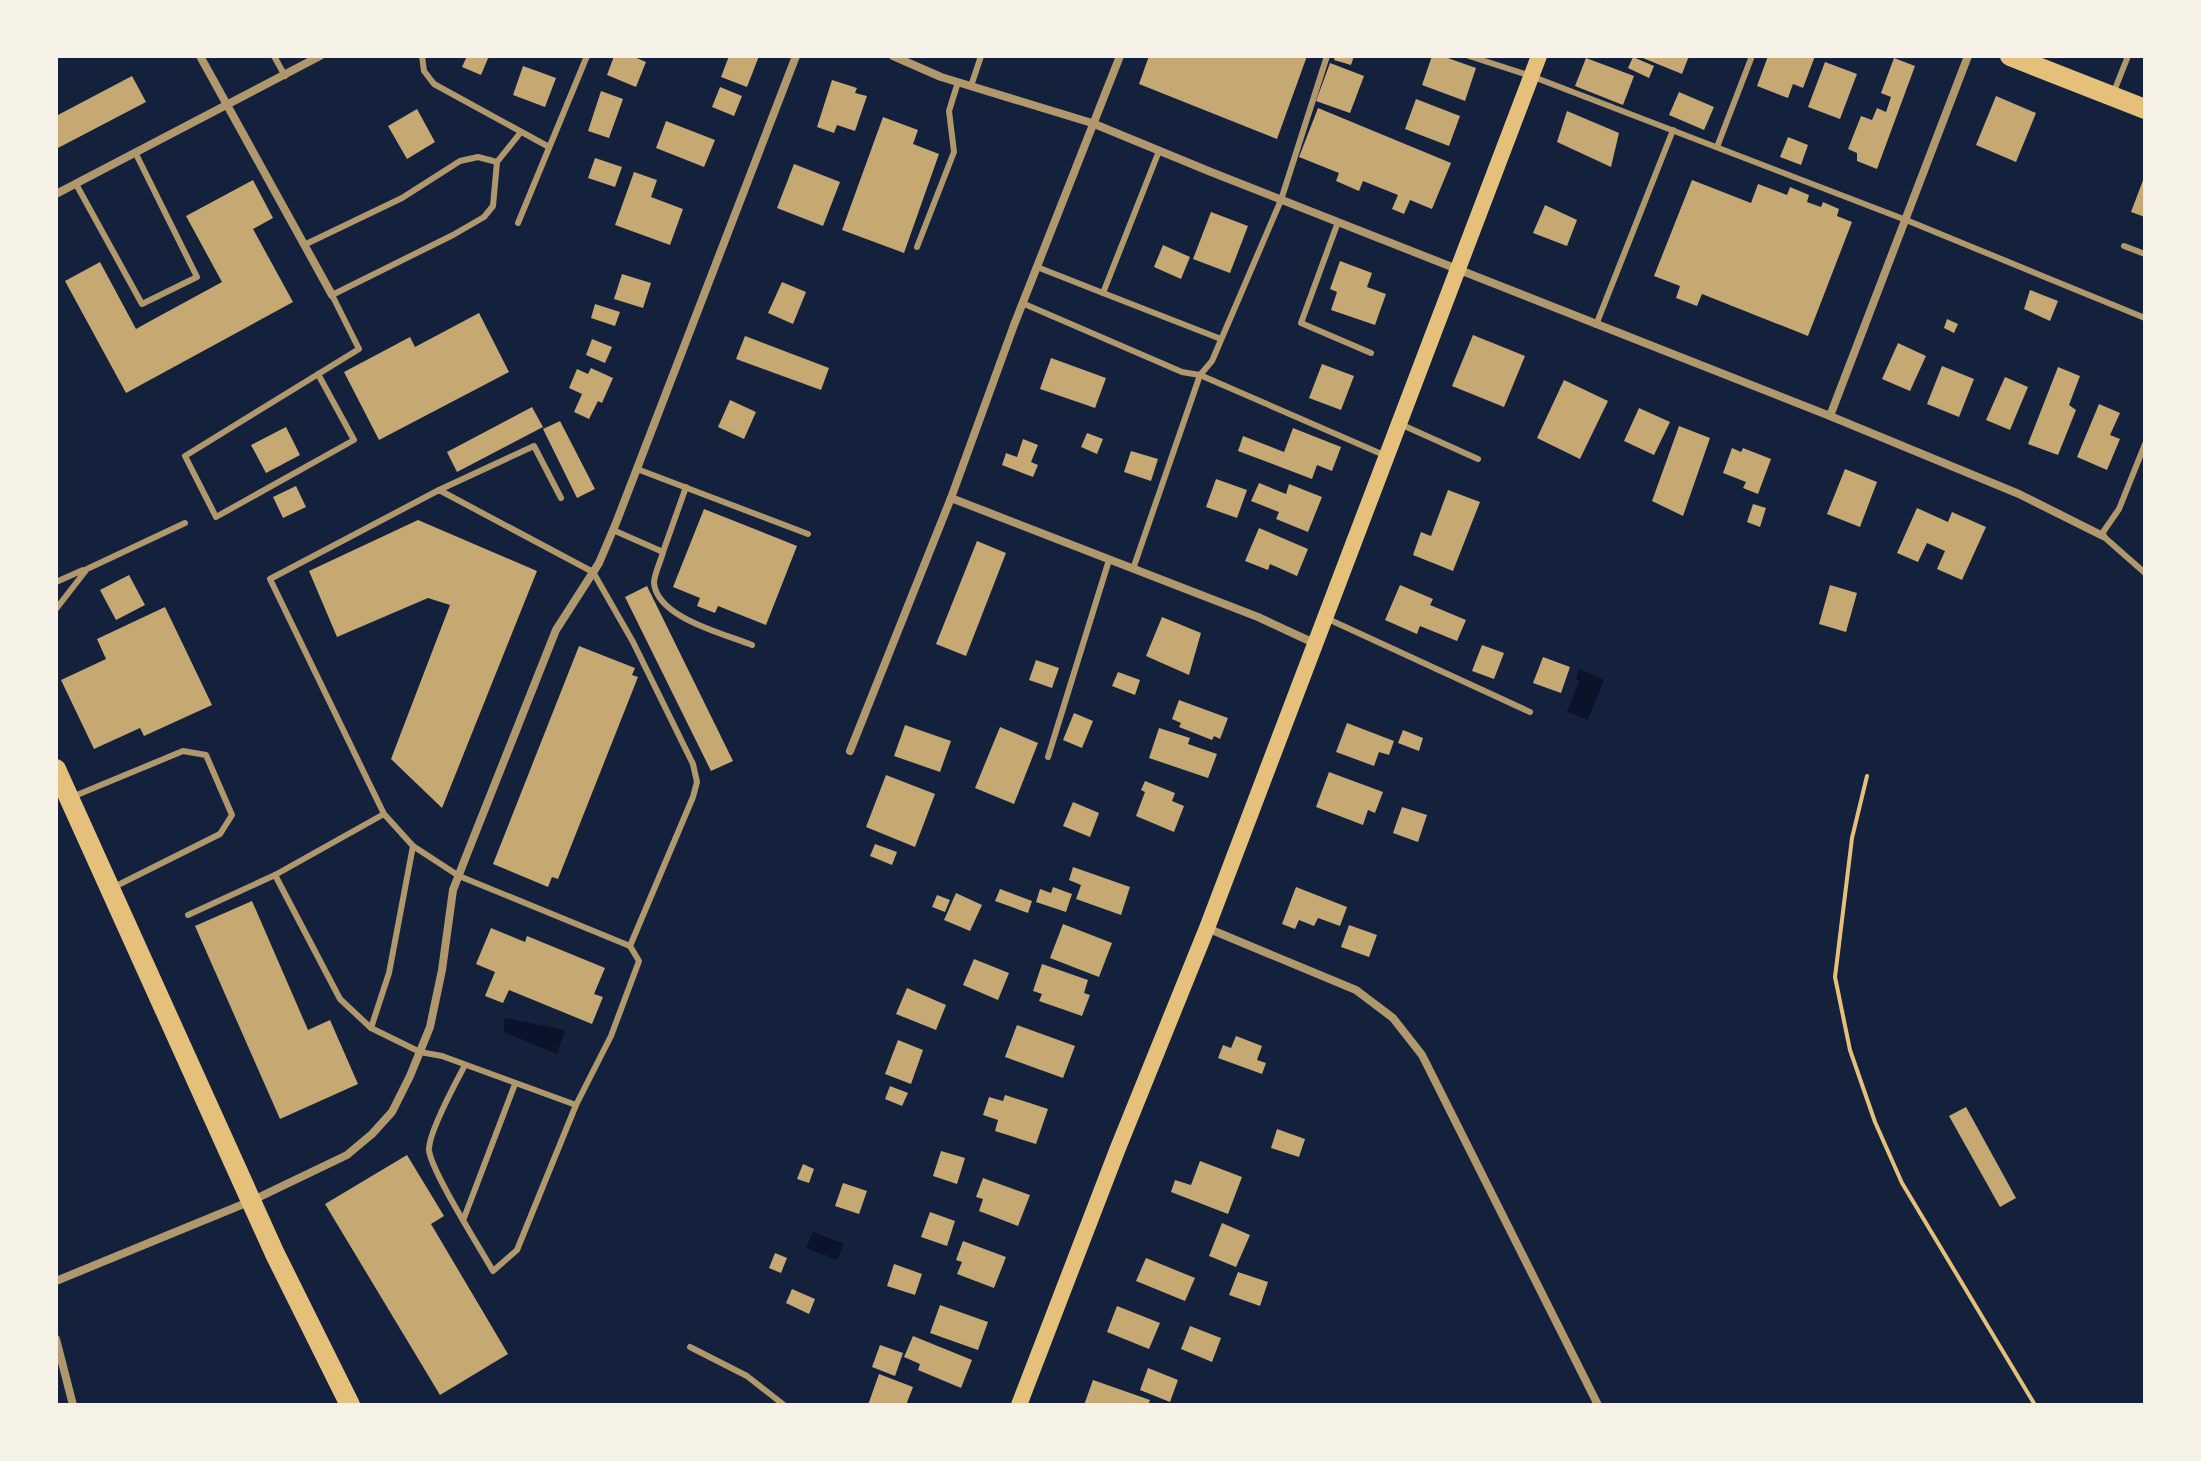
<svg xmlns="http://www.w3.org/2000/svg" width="2201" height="1461" viewBox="0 0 2201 1461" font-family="Georgia,serif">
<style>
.water{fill:#0b132b}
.building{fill:#c6a872}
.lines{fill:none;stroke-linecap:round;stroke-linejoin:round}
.path{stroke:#e5c07b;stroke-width:4}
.service{stroke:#b1986c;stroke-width:6}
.minor{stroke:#b1986c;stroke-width:8}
.secondary{stroke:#e5c07b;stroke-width:16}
.primary{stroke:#e5c07b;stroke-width:20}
</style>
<rect width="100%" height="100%" fill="#14213d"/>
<g class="water">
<path d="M1579 669 1604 680 1588 720 1567 712 1579 681 1576 679Z"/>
<path d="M504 1018 565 1030 557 1054 504 1032Z"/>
<path d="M813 1232 844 1244 837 1260 806 1248Z"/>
</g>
<g class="building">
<path d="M467 56H489L481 75 462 67Z"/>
<path d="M614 56H632L646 62 636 87 607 75Z"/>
<path d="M729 56H759L747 87 721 77Z"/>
<path d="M1149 56H1307L1277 139 1139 84Z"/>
<path d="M1335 56H1354L1351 65 1334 60Z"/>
<path d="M1432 56H1442L1476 68 1465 101 1422 85Z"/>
<path d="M1638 56H1689L1682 74Z"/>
<path d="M1768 56H1815L1803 88 1793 84 1788 98 1757 86Z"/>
<path d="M1633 57 1654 66 1649 78 1628 68Z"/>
<path d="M1586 58 1634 76 1623 105 1575 86Z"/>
<path d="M1894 58 1915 66 1877 169 1857 161V153L1848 149 1861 116 1872 120 1877 108 1886 112 1891 97 1881 93Z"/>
<path d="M1825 62 1857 74 1840 119 1808 107Z"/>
<path d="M1330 63 1364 76 1350 113 1316 101Z"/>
<path d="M523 66 556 78 545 107 513 95Z"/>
<path d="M132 76 146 102 56 149V116Z"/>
<path d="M832 80 857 88 855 93 867 96 855 131 837 125 834 133 817 127Z"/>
<path d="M720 87 742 96 734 116 712 107Z"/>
<path d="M601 91 623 99 609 138 588 131Z"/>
<path d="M1679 92 1714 107 1704 130 1669 115Z"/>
<path d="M1996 96 2036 113 2016 162 1976 145Z"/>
<path d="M1416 99 1460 116 1449 146 1405 129Z"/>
<path d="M1318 108 1451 163 1432 209 1410 200 1404 214 1392 209 1398 195 1363 181 1359 191 1336 181 1339 173 1299 157Z"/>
<path d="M417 109 435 142 407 159 388 126Z"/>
<path d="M1567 111 1619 133 1611 167 1557 142Z"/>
<path d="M883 117 918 130 913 144 939 154 904 253 842 230Z"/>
<path d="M666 121 715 140 704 167 656 148Z"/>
<path d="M1788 137 1808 145 1801 165 1780 157Z"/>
<path d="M595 158 622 167 615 187 588 178Z"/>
<path d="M794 164 840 182 823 226 777 208Z"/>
<path d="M634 172 657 180 651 197 683 209 670 245 615 225Z"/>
<path d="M2145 175V217L2131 212Z"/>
<path d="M253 180 273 218 253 229 293 302 126 393 65 281 100 262 136 329 154 319 222 282 186 216Z"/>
<path d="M1692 180 1751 203 1758 184 1787 195 1790 187 1809 195 1807 202 1821 207 1823 202 1839 209 1837 216 1852 222 1808 336 1702 294 1697 306 1676 298 1680 286 1654 276Z"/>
<path d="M1545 205 1577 220 1567 246 1533 233Z"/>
<path d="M1211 212 1248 226 1230 273 1193 259Z"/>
<path d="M1163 245 1190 257 1181 279 1154 267Z"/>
<path d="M1340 261 1372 273 1367 287 1386 294 1375 325 1331 310 1337 292 1330 289Z"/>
<path d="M622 274 651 283 643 308 614 299Z"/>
<path d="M782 282 806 292 793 324 768 313Z"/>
<path d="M2030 290 2058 301 2050 321 2024 309Z"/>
<path d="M595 304 620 312 615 326 591 318Z"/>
<path d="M479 313 509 372 379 440 344 372 410 337 415 347Z"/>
<path d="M1947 319 1958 324 1954 333 1944 328Z"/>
<path d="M1473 335 1525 356 1504 407 1452 386Z"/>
<path d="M745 336 829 368 821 390 736 359Z"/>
<path d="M592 339 612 347 605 363 586 355Z"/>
<path d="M1898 343 1926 356 1910 391 1882 379Z"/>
<path d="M1051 358 1106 378 1095 408 1040 389Z"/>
<path d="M1322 364 1354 376 1341 410 1309 398Z"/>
<path d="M1942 366 1974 379 1959 417 1927 404Z"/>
<path d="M2058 367 2080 376 2069 405 2076 410 2058 455 2028 444Z"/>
<path d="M591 368 613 378 602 403 598 401 589 419 574 412 582 394 569 388 577 369 588 374Z"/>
<path d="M2005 377 2028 387 2010 430 1986 420Z"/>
<path d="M1564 380 1608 401 1580 459 1537 438Z"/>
<path d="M730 400 756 412 744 439 718 427Z"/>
<path d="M2099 404 2120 413 2110 435 2120 439 2107 470 2077 457Z"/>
<path d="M532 407 543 427 457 472 447 452Z"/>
<path d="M1639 408 1670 422 1654 455 1624 441Z"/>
<path d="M560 421 595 489 577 498 543 429Z"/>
<path d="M1679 426 1710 438 1683 516 1652 501Z"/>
<path d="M286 427 300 455 266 473 251 445Z"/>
<path d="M1293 428 1341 447 1332 471 1317 465 1312 479 1238 451 1243 436 1284 452Z"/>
<path d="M1087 433 1103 439 1097 454 1081 447Z"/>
<path d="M1023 439 1038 445 1031 462 1038 465 1033 477 1002 465 1006 453 1017 457Z"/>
<path d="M1732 448 1741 452 1743 448 1771 459 1758 494 1743 488 1746 482 1723 473Z"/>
<path d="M1131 451 1158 459 1151 481 1124 472Z"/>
<path d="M1845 469 1877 482 1860 527 1827 514Z"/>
<path d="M1216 479 1247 490 1237 518 1206 507Z"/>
<path d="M1259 483 1286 494 1289 484 1322 497 1308 532 1276 519 1279 512 1251 501Z"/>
<path d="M296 486 306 507 283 518 273 497Z"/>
<path d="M1448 490 1480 502 1453 571 1413 555 1421 532 1431 536Z"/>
<path d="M1753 504 1766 508 1760 527 1747 522Z"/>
<path d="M1917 508 1948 522 1952 512 1986 527 1962 580 1937 569 1945 551 1927 543 1918 562 1897 553Z"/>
<path d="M704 509 797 546 766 625 718 606 715 613 697 606 700 598 673 587Z"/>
<path d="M418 520 537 571 442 808 391 759 450 605 428 598 337 637 309 571Z"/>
<path d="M1259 528 1308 549 1297 576 1270 564 1268 570 1245 561Z"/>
<path d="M977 541 1006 553 966 656 936 644Z"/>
<path d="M129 575 145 605 116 620 100 590Z"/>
<path d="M1400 585 1433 599 1430 605 1466 620 1457 641 1420 626 1417 634 1385 620Z"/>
<path d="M1830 585 1857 593 1846 632 1819 624Z"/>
<path d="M647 586 733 761 711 771 625 597Z"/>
<path d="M165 607 212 705 144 736 140 728 94 749 61 680 106 659 97 639Z"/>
<path d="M1162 617 1201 633 1189 675 1146 656Z"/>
<path d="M1482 645 1504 653 1494 679 1472 671Z"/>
<path d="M579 646 635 668 632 675 638 677 558 879 552 877 548 887 493 864Z"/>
<path d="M1543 657 1570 667 1561 693 1533 683Z"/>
<path d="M1036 660 1059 668 1052 688 1029 680Z"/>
<path d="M1118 672 1140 680 1135 695 1112 686Z"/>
<path d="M1179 700 1228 718 1220 739 1214 736 1212 740 1179 727 1181 723 1172 719Z"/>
<path d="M1074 713 1093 721 1082 748 1063 740Z"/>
<path d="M1347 723 1394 741 1389 755 1379 752 1374 766 1336 752Z"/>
<path d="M905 725 951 741 940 772 894 756Z"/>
<path d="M1000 727 1038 743 1014 804 975 788Z"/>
<path d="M1159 728 1190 738 1188 744 1217 754 1208 778 1149 758Z"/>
<path d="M1403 730 1423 738 1419 751 1398 743Z"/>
<path d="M1329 772 1383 792 1375 813 1368 810 1363 825 1316 807Z"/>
<path d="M886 775 935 794 915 847 866 827Z"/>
<path d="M1145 781 1175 793 1172 801 1184 806 1174 832 1136 816 1145 792 1141 790Z"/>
<path d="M1073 802 1099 813 1090 837 1063 826Z"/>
<path d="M1402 807 1427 815 1418 842 1393 833Z"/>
<path d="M875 844 897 852 892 865 870 856Z"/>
<path d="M1073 867 1130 887 1121 915 1076 899 1081 885 1069 880Z"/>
<path d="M1053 887 1072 894 1066 912 1036 902 1040 889 1051 893Z"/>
<path d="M1296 887 1347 907 1340 926 1318 918 1314 926 1299 920 1295 929 1282 924Z"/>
<path d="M1000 889 1032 901 1028 913 995 901Z"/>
<path d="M956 893 982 905 970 931 944 920Z"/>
<path d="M937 895 950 900 945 912 932 907Z"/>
<path d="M252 901 308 1030 330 1020 358 1084 280 1119 195 926Z"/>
<path d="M1063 924 1112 943 1099 977 1050 958Z"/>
<path d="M1349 925 1377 935 1369 957 1341 947Z"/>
<path d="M491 928 525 942 527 936 605 968 594 994 603 997 592 1024 509 990 503 1003 485 996 495 972 476 964Z"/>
<path d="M974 959 1009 973 998 1000 963 985Z"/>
<path d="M1042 964 1088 980 1084 993 1090 995 1082 1016 1039 1001 1042 994 1033 991Z"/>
<path d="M907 988 946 1005 936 1030 896 1014Z"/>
<path d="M1017 1025 1075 1046 1063 1078 1005 1057Z"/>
<path d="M1236 1036 1262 1046 1257 1060 1266 1063 1262 1074 1218 1058 1223 1045 1231 1048Z"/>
<path d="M898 1040 923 1050 911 1084 885 1074Z"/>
<path d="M890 1086 908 1093 902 1106 885 1099Z"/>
<path d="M1005 1095 1048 1109 1036 1144 995 1131 998 1120 983 1115 989 1097 1003 1101Z"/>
<path d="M1966 1107 2016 1198 2000 1207 1949 1116Z"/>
<path d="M1277 1129 1305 1139 1299 1157 1271 1148Z"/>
<path d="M941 1151 965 1158 957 1184 933 1176Z"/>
<path d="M407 1155 444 1216 431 1224 508 1354 440 1395 325 1204Z"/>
<path d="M1200 1161 1242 1177 1228 1214 1171 1192 1175 1180 1191 1185Z"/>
<path d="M803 1164 814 1169 809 1183 797 1179Z"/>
<path d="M983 1178 1030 1195 1018 1226 979 1211 983 1199 976 1197Z"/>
<path d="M843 1183 867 1191 859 1214 835 1206Z"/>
<path d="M930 1212 955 1221 947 1246 921 1237Z"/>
<path d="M1222 1223 1250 1235 1236 1267 1209 1256Z"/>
<path d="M963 1241 1006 1257 994 1288 957 1274 962 1262 956 1260Z"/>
<path d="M775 1253 787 1258 781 1273 769 1268Z"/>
<path d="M1146 1258 1195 1278 1185 1301 1136 1281Z"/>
<path d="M894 1264 922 1274 915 1295 887 1286Z"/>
<path d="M1238 1272 1268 1282 1260 1306 1229 1295Z"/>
<path d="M792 1289 815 1299 809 1314 786 1303Z"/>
<path d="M940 1305 988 1322 978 1350 930 1333Z"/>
<path d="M1117 1306 1160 1323 1149 1349 1107 1332Z"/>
<path d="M1190 1326 1221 1338 1212 1362 1181 1349Z"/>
<path d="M913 1336 972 1360 961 1388 918 1370 920 1364 904 1357Z"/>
<path d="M880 1345 903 1353 895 1376 872 1367Z"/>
<path d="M1148 1368 1178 1380 1170 1402 1140 1390Z"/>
<path d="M879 1374 913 1387 906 1405H868Z"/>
<path d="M1093 1380 1150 1400 1148 1405H1084Z"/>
</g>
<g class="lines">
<path class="path" d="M1867 776 1852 838 1835 977 1850 1050 1875 1122 1902 1183 2035 1405"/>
<g class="service">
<path d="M274 56 285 76"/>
<path d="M422 56 424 71 434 84 549 147"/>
<path d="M1469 56 1531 76 1906 220 2145 318"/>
<path d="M971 86 981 56"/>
<path d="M2113 94 2128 56"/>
<path d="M1717 147 1752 56"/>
<path d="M1159 151 1103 293 1221 339"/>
<path d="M76 184 142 304 197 277 136 154"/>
<path d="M1338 222 1301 323 1371 353"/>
<path d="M518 223 587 56"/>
<path d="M304 245 402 198 460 161 478 157 497 162"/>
<path d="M2124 246 2145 254"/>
<path d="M917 247 954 152 949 111 958 82"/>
<path d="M1037 267 1103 293"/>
<path d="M1022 303 1182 372 1200 375 1384 455"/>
<path d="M1596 325 1673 130"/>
<path d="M318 374 354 440 216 517 185 456 359 349 332 295 453 235 484 217 493 206 497 162 521 132"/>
<path d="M1400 424 1478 459"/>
<path d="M637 469 808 534"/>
<path d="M439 490 593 572 633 642 693 764 697 782 693 797 630 946 459 876 413 846 384 814 270 579Z"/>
<path d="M439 490 534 446 561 498"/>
<path d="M613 530 663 552C661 561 654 574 654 583 657 618 725 634 752 645"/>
<path d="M2101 535 2119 509 2145 444"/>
<path d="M2103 536 2145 573"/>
<path d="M663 552 686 487"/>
<path d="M1133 569 1200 375 1212 361 1281 200 1327 56"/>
<path d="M56 582 83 570"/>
<path d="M56 609 87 569 185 523"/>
<path d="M1328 619 1530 712"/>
<path d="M1048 757 1109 560"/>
<path d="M72 797 183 751 206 755 232 815 220 834 112 888"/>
<path d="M275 875 340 999 371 1028 420 1052 442 1056 576 1105 611 1036 639 961 630 946"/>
<path d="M188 915 275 875 384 814"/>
<path d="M371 1028 389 973 413 846"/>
<path d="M465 1065C456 1082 428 1133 429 1150 431 1171 480 1248 493 1271L517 1250 576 1105"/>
<path d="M464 1218 515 1084"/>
<path d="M690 1347 747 1376 784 1405"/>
</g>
<g class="minor">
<path d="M200 56 332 295"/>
<path d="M893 56 941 77 1092 123 1211 172 1830 416 2019 494 2103 536"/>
<path d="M56 194 320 56"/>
<path d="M1830 416 1968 56"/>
<path d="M951 498 1258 617 1314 643"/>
<path d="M850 751 951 498 1014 325 1120 56"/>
<path d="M1207 928 1356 990 1393 1018 1422 1055 1598 1405"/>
<path d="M56 1281 251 1201 347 1155 372 1134 392 1112 410 1076 430 1027 442 970 453 890 467 854 556 630 599 563 616 523 796 56"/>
<path d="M56 1339 73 1405"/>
</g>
<path class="secondary" d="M1019 1405 1118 1148 1207 928 1539 56"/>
<g class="primary">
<path d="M2010 56 2145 109"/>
<path d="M56 769 275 1254 350 1405"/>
</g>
</g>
<rect width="2201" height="1461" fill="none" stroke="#f6f1e7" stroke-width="116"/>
</svg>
